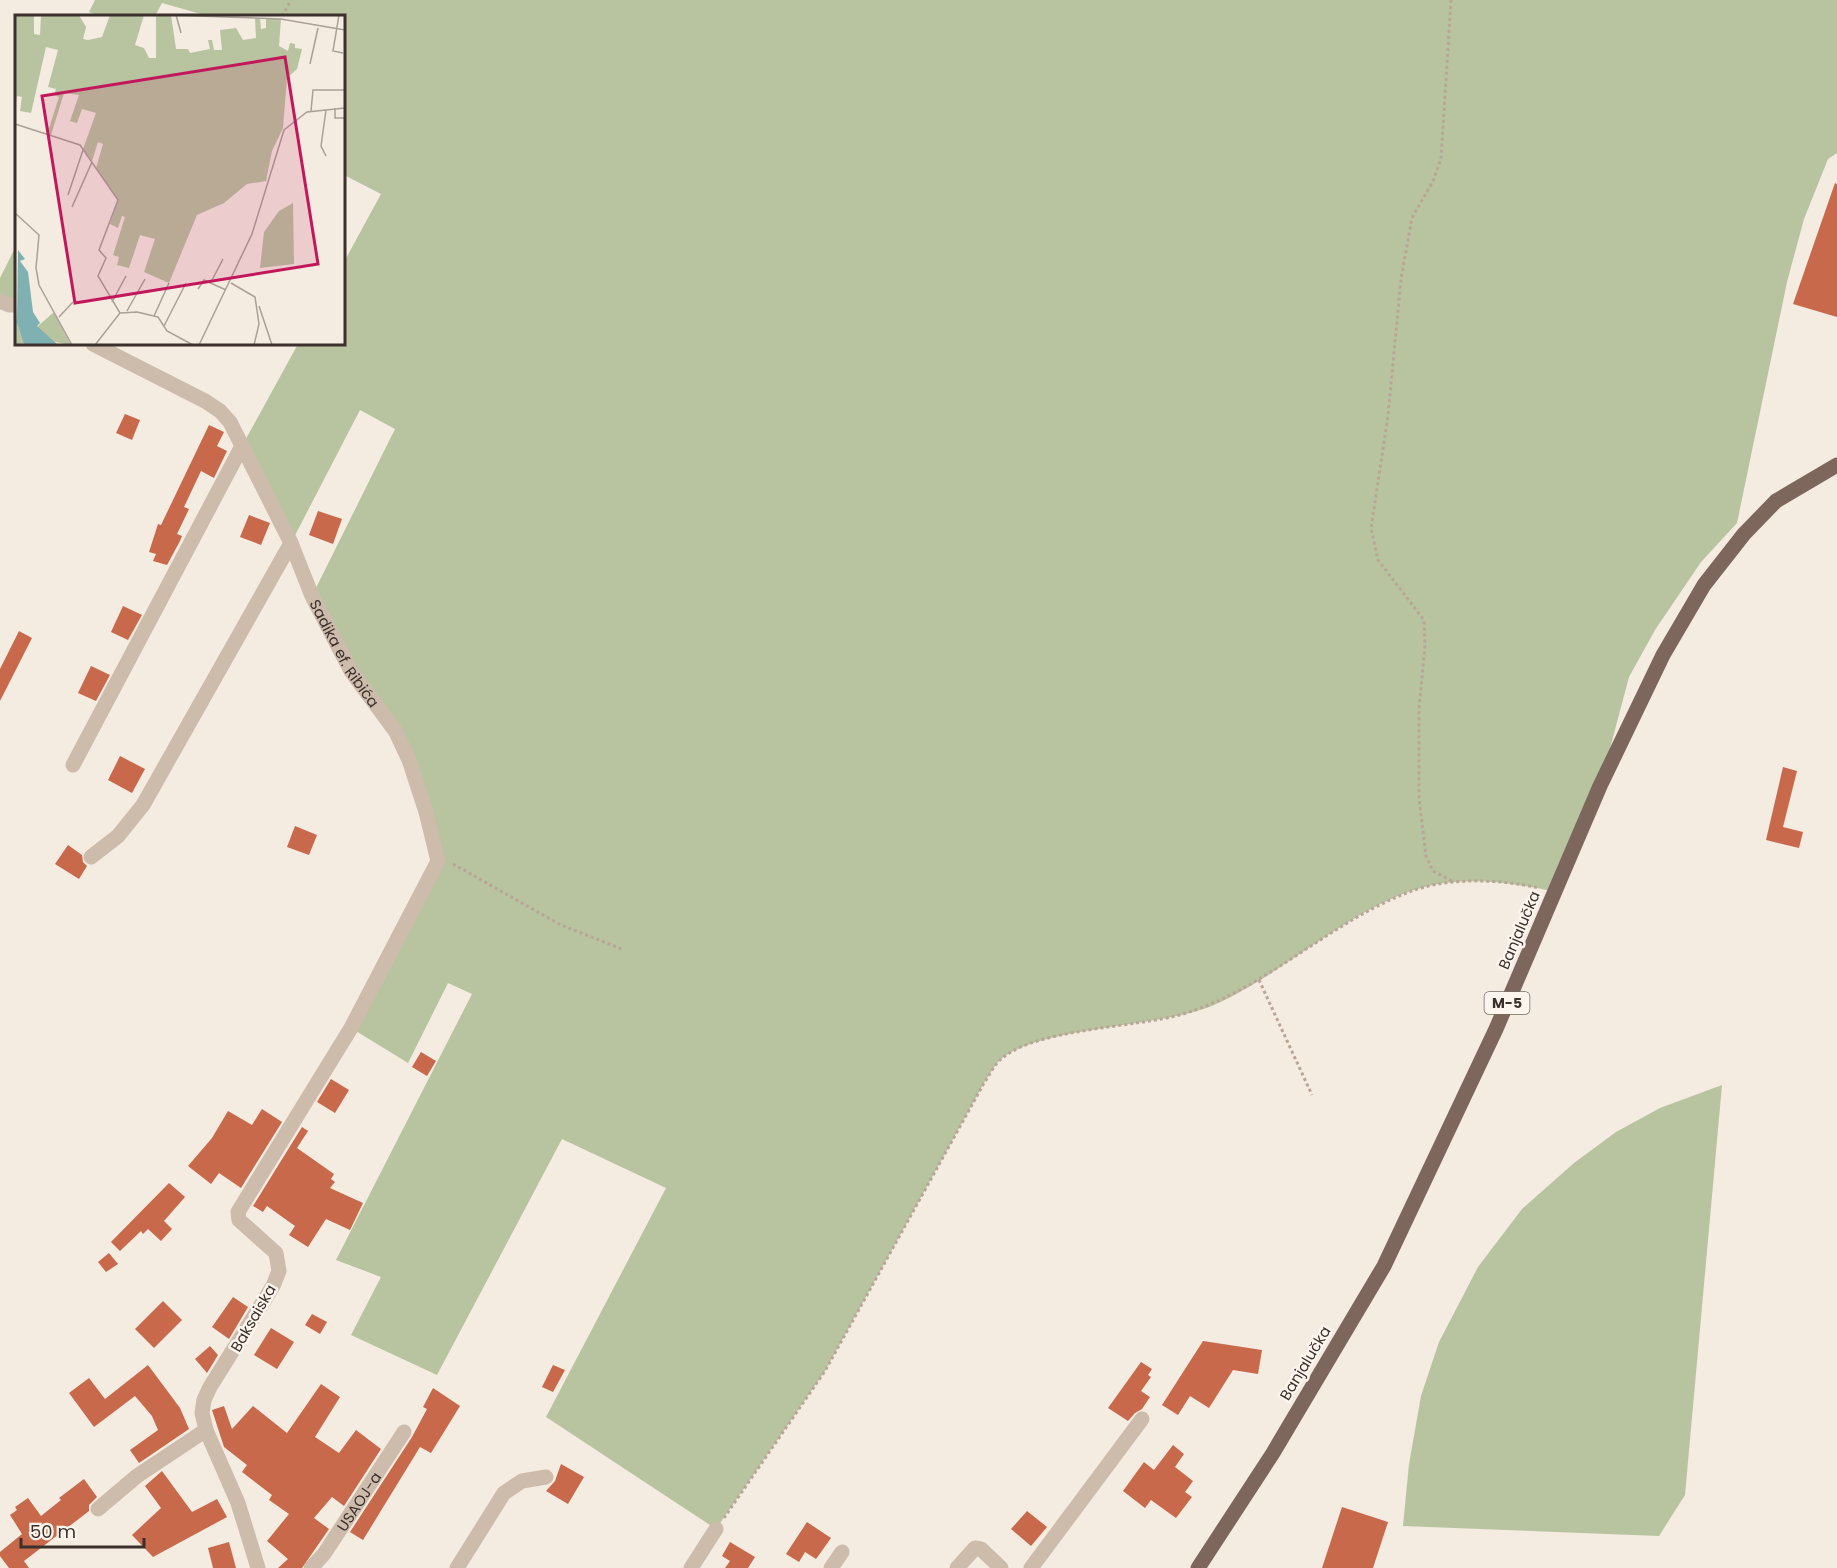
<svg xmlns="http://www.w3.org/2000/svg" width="1837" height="1568" viewBox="0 0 1837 1568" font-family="Poppins,sans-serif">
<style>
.green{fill:#b8c4a0}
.building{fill:#c8694b}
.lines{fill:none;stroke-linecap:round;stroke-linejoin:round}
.path{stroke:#b9a596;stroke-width:3;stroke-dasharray:3 3;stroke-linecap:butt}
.street{stroke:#cdbbac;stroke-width:15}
.primary{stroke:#7d675c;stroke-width:15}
.labels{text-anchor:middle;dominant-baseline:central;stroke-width:5;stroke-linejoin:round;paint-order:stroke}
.shield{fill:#fbf5ee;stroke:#756b66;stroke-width:1.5}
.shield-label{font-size:14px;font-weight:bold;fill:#3b302b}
.street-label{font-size:15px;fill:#3b302b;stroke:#fbf5ee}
.inset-road{fill:none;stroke:#aaa098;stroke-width:1.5}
.view{fill:#c2185b;fill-opacity:0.15;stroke:#c2185b;stroke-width:3}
.inset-edge{fill:none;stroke:#3b302b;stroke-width:3}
</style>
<rect width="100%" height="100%" fill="#f4ebe1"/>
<g class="green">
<path d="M95 0H1837V153L1828 159 1804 219 1787 282 1737 523 1701 562 1655 630 1629 677 1600 786 1555 892C1516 883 1472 877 1433 885 1358 900 1285 974 1214 1005 1162 1028 1035 1026 999 1061 993 1067 989 1076 984 1083L825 1371 716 1529 546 1417 666 1188 562 1139 437 1375 351 1335 381 1277 336 1260 472 994 448 983 408 1063 351 1028 438 861 409 760 312 596 395 429 360 410 291 543 242 446 298 344H344V262L381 194 344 175V16H208L162 3 155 16H100L89 12Z"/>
<path d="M16 246V305L0 301V278Z"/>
<path d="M1722 1085 1685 1495 1659 1536 1403 1526 1409 1464 1421 1396 1439 1342 1478 1267 1522 1209 1574 1163 1616 1132 1660 1108Z"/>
</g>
<g class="building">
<path d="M1835 183 1837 184V317L1793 304Z"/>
<path d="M125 414 140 420 132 440 116 433Z"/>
<path d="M209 425 224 432 217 446 227 451 214 478 201 471 184 507 189 509 177 534 182 536 180 541 167 565 153 561 156 554 149 552 158 524 161 525Z"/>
<path d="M318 511 342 519 333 544 309 535Z"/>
<path d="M249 515 270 523 261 545 240 537Z"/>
<path d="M123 606 142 615 128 640 111 632Z"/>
<path d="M19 631 32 638 0 701V669Z"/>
<path d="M91 666 110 675 96 701 78 693Z"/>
<path d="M120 756 145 769 132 793 108 780Z"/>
<path d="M1783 767 1797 771 1783 827 1803 832 1799 848 1766 840Z"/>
<path d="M295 826 317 835 309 855 287 847Z"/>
<path d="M68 845 82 855 83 862 87 866 79 879 55 864Z"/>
<path d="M421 1052 436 1061 427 1076 412 1067Z"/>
<path d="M331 1079 349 1090 335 1113 317 1102Z"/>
<path d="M262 1109 282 1122 241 1188 219 1173 211 1184 188 1166 212 1138 228 1111 252 1125Z"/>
<path d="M302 1127 308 1131 297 1148 334 1174 331 1179 335 1182 330 1188 363 1203 350 1230 326 1219 308 1247 289 1235 295 1226 267 1206 263 1212 253 1206Z"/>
<path d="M169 1183 185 1197 164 1221 172 1229 161 1241 148 1229 143 1234 141 1231 120 1251 111 1242Z"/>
<path d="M109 1253 118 1264 106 1272 98 1262Z"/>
<path d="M233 1297 248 1307 229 1339 212 1327Z"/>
<path d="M163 1301 182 1320 154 1348 135 1329Z"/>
<path d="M312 1314 327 1322 320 1334 305 1325Z"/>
<path d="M271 1328 294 1342 277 1369 254 1355Z"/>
<path d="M1203 1341 1262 1350 1258 1374 1233 1370 1209 1408 1190 1396 1178 1415 1162 1405Z"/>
<path d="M210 1346 218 1355 207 1373 195 1359Z"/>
<path d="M1141 1362 1152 1369 1148 1375 1151 1377 1141 1391 1150 1397 1142 1409 1135 1413 1128 1421 1108 1408Z"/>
<path d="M148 1365 180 1408 189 1429 139 1463 130 1450 158 1430 152 1416 135 1396 94 1427 69 1393 89 1378 105 1399Z"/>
<path d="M553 1365 565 1370 553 1392 542 1387Z"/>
<path d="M321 1384 340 1397 315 1437 339 1453 356 1430 381 1449 344 1506 332 1497 314 1518 329 1529 302 1568H278L288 1559 267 1541 289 1514 269 1500 272 1495 242 1472 247 1465 224 1447 212 1410 224 1406 232 1429 253 1406 287 1433Z"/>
<path d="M433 1388 460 1406 431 1453 420 1447 363 1540 350 1532 412 1437 427 1409 423 1407Z"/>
<path d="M1173 1445 1184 1454 1175 1467 1193 1481 1185 1492 1192 1497 1176 1518 1151 1500 1145 1508 1123 1491 1144 1462 1154 1470Z"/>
<path d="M561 1464 584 1477 568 1504 546 1491 555 1481Z"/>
<path d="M162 1471 192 1512 217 1499 227 1517 153 1557 132 1535 161 1508 145 1486Z"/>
<path d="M84 1479 97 1497 89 1505V1511L24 1561 29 1568H9L0 1556V1552L22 1534 10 1515 17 1510 15 1507 28 1498 41 1516 61 1500 59 1498Z"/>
<path d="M1342 1507 1388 1522 1373 1568H1322Z"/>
<path d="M1027 1511 1047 1527 1031 1546 1011 1529Z"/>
<path d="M807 1522 831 1538 816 1559 805 1552 799 1562 786 1554Z"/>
<path d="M229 1542 236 1568H213L208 1548Z"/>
<path d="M730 1542 755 1557 748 1568H725L730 1561 722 1556Z"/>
</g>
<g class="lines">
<g class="path">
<path d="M1451 0 1441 159 1433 181 1412 218 1401 279 1388 416 1371 528 1378 560 1424 620 1425 645 1419 709V798L1426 856 1433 871 1454 882"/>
<path d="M282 16 291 0"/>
<path d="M453 864 561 925 622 949"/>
<path d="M1259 980 1312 1095"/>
<path d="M724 1518 825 1371 984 1083C989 1076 993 1067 999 1061 1032 1028 1136 1028 1183 1014 1266 989 1328 923 1409 892 1447 877 1500 879 1539 888"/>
</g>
<g class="street">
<path d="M0 301 9 305H16"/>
<path id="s1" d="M93 344 205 401 220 411 230 422 291 543 312 596 351 671 396 732 409 760 426 812 438 861 351 1028 238 1212 239 1220 276 1253 279 1271 273 1286 210 1387 204 1400 202 1413 206 1430 238 1503 258 1568"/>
<path d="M73 765 242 446"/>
<path d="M91 857 118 836 143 805 291 543"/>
<path d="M98 1509 137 1476 206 1430"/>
<path id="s2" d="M311 1568 324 1554 404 1432"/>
<path d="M457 1568 504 1493 522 1481 546 1477"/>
<path d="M691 1568 716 1529"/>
<path d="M831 1568 842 1552"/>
<path d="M957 1568 975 1548 981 1549 1001 1568"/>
<path d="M1031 1568 1142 1419"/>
</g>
<path class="primary" d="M1198 1568 1273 1453 1384 1266 1496 1029 1600 786 1663 655 1704 585 1744 534 1776 501 1837 465"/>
</g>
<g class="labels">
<rect class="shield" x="1484.5" y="992" width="45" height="22" rx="4.5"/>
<g class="shield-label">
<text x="1507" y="1003">M-5</text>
</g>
<g class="street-label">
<text stroke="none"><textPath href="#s1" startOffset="417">Sadika ef. Ribića</textPath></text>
<text transform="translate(1519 930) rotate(-67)">Banjalučka</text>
<text transform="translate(253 1318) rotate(-60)">Baksaiska</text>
<text transform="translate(1305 1363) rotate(-59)">Banjalučka</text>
<text stroke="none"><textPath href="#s2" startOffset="82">USAOJ-a</textPath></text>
</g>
</g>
<g transform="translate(15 15)">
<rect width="330" height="330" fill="#f4ebe1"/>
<path d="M0 0H19V19L25 20 26 0H64L71 12 68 24 73 25 87 22 95 0H129L120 30 129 33 134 43H141V0H156L161 34H173L175 38 195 34 193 25H197L199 35H207L205 15 221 13 228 25 241 23 240 3H245L246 14 251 13V3L266 4 264 31 273 36 275 28 280 29V33L287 34 282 54 272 63 268 113 257 136 251 166 232 169 209 188 182 200 154 268 129 257 140 224 125 220 114 253 102 250 104 242 98 240 110 202 107 201 103 213 95 209 103 185 81 153 88 129 83 127 77 146 68 134 81 98 67 94 62 108 55 106 64 80 49 78 36 120H32L44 82 39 80 41 74 33 72 43 35 31 32 16 98 5 96 7 82 2 81 0 89ZM278 188 279 249 245 253 249 217 264 196ZM0 271 2 308 9 330H0ZM39 297 56 330 35 326 22 312Z" fill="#b8c4a0"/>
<path d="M3 235 10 244 5 246 13 257 18 297 25 308 22 311 43 330H9L2 308Z" fill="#7fb0b2"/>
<path class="inset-road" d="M155 0 266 4 330 15M161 0 166 18M324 0 318 36 328 38M295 49 303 13M320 93V103H330M296 96 298 75H330M0 109 65 130 103 185 84 235 91 243 83 261 105 298 80 330M311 141 306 131 311 95M53 180 68 135M57 192 77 147M0 198 24 220 21 253 24 270 57 330M216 268 240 282 244 309 239 330M195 269 208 244M183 274 189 265 211 275M97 287 111 261M244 291 257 330M112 296 130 264M105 298 122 297 143 302 152 316 178 330M139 301 154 268M44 302 58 287M149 311 171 268M184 330 237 219 269 115 292 97 330 93"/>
<path class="view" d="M270 42 303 249 60 288 27 81Z"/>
<rect width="330" height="330" class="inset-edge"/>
</g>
<path d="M21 1538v9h123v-9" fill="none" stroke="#3b302b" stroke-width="3"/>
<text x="30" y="1538" font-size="18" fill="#3b302b" stroke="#fbf5ee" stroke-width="4.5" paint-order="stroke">50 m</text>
</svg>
